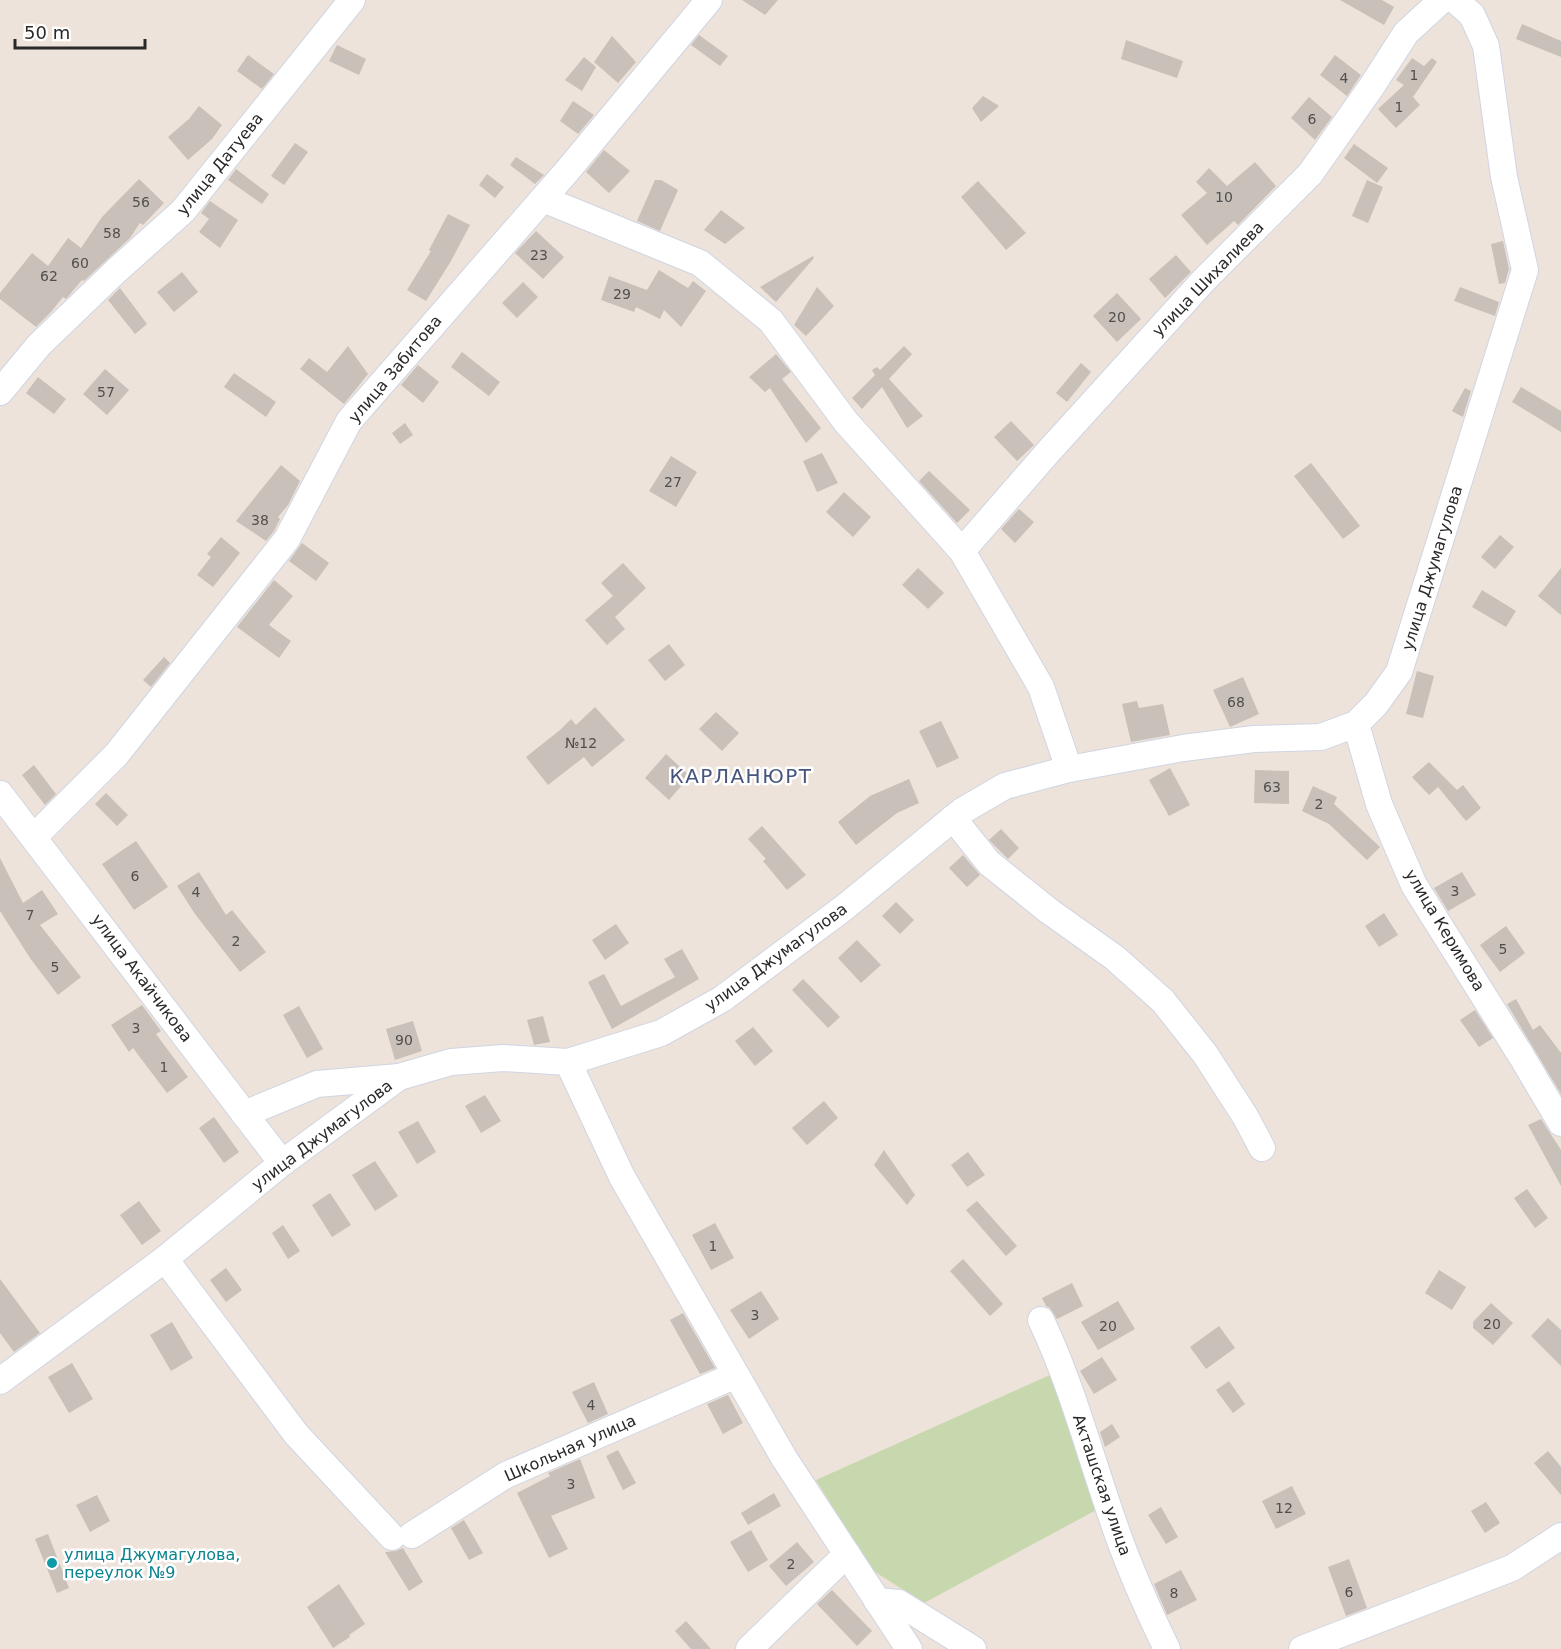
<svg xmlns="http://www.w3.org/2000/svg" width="1561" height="1649" viewBox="0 0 1561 1649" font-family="'DejaVu Sans',sans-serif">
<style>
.cemetery{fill:#c7d8af}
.building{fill:#c8c0b9}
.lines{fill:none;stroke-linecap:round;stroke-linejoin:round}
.minor-casing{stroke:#cfd5e3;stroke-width:28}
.minor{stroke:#fff;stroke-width:26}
.culture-dot{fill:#0f9aa8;stroke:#fff;stroke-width:2}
.labels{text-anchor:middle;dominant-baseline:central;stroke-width:5;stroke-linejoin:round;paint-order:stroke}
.number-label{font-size:14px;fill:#514f4d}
.street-label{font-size:16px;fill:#292929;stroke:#fff}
.culture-label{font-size:16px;fill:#0d838f;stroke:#fff;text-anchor:start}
.quarter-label{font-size:20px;letter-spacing:1.5px;fill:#46557d;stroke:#fff}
</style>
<rect width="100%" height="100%" fill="#ede3da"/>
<path class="cemetery" d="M1052 1374 1100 1508 924 1603 872 1570 816 1480Z"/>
<g class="building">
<path d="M742 0H778L765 15Z"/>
<path d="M1340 0H1382L1394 7 1384 25Z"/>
<path d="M1522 24 1561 41V57L1516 39Z"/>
<path d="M699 35 728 56 720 66 691 45Z"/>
<path d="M612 36 636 62 618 83 594 62Z"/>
<path d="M1126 40 1183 61 1177 78 1121 59Z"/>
<path d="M337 45 366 59 359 75 329 61Z"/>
<path d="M248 55 274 74 262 89 237 71Z"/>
<path d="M1335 55 1361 75 1347 96 1320 75Z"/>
<path d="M584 57 596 67 582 91 565 80Z"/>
<path d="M1412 58 1424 66 1432 58 1437 62 1413 97 1420 105 1396 128 1378 109 1404 85 1396 80Z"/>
<path d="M983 96 999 106 981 122 972 108Z"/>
<path d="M1309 97 1332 117 1315 140 1291 118Z"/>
<path d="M573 101 594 115 578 134 560 121Z"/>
<path d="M199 106 222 125 212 139 188 160 168 137 189 119Z"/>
<path d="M295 143 308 152 284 185 271 176Z"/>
<path d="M1354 144 1388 168 1377 183 1344 158Z"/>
<path d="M604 150 630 171 609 193 586 172Z"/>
<path d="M516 157 544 175 535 184 510 165Z"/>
<path d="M1255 162 1276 186 1238 225 1234 221 1207 245 1181 215 1207 193 1196 182 1209 168 1227 186Z"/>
<path d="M236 169 269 194 262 204 228 180Z"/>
<path d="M487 174 504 187 495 198 479 185Z"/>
<path d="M139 179 164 203 143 225 140 223 130 238 84 281 82 280 66 299 63 297 51 312 36 327 0 299V293L32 253 48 266 68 238 81 248 102 217Z"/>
<path d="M655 180H661L678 190 660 231 637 221Z"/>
<path d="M1367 180 1383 187 1368 223 1352 216Z"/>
<path d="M978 181 1026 233 1006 250 961 197Z"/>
<path d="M210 201 238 220 220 248 199 232 209 219 201 213Z"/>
<path d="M721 210 745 228 725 244 704 230Z"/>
<path d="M448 214 470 225 451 261 426 301 407 290 431 251 429 250Z"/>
<path d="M536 231 564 257 543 279 515 253Z"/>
<path d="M1503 241 1509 269 1505 283 1499 284 1491 244Z"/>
<path d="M1176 255 1191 272 1165 298 1149 279Z"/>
<path d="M813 256 814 258 776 302 760 287Z"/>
<path d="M659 270 688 288 693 281 706 291 681 327 664 310 660 319 636 307 634 312 601 300 609 276 647 290Z"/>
<path d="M182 272 198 292 174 312 157 292Z"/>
<path d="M523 282 538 297 517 318 502 303Z"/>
<path d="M817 287 834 306 806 336 794 325Z"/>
<path d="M1460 287 1499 302 1495 316 1454 301Z"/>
<path d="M120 288 147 324 135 334 108 300Z"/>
<path d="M1117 293 1141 319 1117 342 1093 316Z"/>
<path d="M348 346 368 374 344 404 300 369 309 358 327 372Z"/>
<path d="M904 346 912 354 889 379 923 416 907 428 882 387 862 409 852 398 875 375 872 370 877 367 880 370Z"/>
<path d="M462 352 500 382 489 396 451 367Z"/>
<path d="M776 354 791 372 782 379 821 428 806 443 770 388 765 392 749 377Z"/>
<path d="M1081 363 1091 372 1067 402 1056 393Z"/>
<path d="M418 365 439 382 423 403 401 385Z"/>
<path d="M105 369 129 390 107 415 83 394Z"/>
<path d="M234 373 276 402 266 417 224 387Z"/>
<path d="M38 377 66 399 54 414 26 393Z"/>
<path d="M1521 387 1561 411V432L1512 402Z"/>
<path d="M1465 388 1471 391 1463 417 1452 411Z"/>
<path d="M1011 421 1034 445 1017 461 994 437Z"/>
<path d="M405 423 413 435 400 444 392 433Z"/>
<path d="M822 453 838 483 817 492 803 461Z"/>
<path d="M671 456 697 472 676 507 649 491Z"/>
<path d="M1311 463 1360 526 1343 539 1294 476Z"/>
<path d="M281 465 300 481 288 505 278 517 280 519 274 531 266 541 236 521Z"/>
<path d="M929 471 970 510 957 523 919 481Z"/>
<path d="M844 492 871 517 853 537 826 512Z"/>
<path d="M1019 509 1034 522 1015 543 1001 529Z"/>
<path d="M1500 535 1514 547 1495 569 1481 557Z"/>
<path d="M221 537 240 553 213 587 197 575 211 557 207 554Z"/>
<path d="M302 543 329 563 316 581 289 561Z"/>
<path d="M623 563 646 588 615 617 625 629 607 645 585 620 613 596 601 583Z"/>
<path d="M918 568 944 593 928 609 902 585Z"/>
<path d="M1561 568V615L1538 596Z"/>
<path d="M274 580 293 596 269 625 291 641 279 658 237 627Z"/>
<path d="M1482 590 1516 611 1506 627 1472 607Z"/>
<path d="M669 644 685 665 665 681 648 660Z"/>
<path d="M164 657 170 663 151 687 143 680Z"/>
<path d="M1417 671 1434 676 1423 718 1406 714Z"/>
<path d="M1243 677 1259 714 1230 727 1213 690Z"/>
<path d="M1137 701 1139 708 1163 704 1170 735 1131 742 1122 704Z"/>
<path d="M595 707 625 740 592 767 584 757 548 785 526 757 560 730 571 719 576 725Z"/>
<path d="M716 712 739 733 722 751 699 729Z"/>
<path d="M941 721 959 758 937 768 919 731Z"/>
<path d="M666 754 690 776 669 800 645 778Z"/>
<path d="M1429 762 1457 790 1463 785 1481 808 1466 821 1438 787 1429 795 1412 777Z"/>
<path d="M34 765 56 794 45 805 22 775Z"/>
<path d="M1170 768 1190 805 1169 816 1149 780Z"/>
<path d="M1255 770 1289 771V804L1254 803Z"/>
<path d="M909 779 919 803 897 813 856 845 838 822 870 796Z"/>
<path d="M1313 786 1337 797 1334 804 1380 847 1367 860 1329 824 1302 811Z"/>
<path d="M106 793 128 815 117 826 95 804Z"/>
<path d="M762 826 806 875 787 890 763 861 766 859 748 839Z"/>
<path d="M1001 829 1019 848 1008 859 989 840Z"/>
<path d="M136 841 168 887 134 910 102 864Z"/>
<path d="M963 855 980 875 967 887 949 868Z"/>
<path d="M0 858 23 903 42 890 58 914 40 925 81 977 58 995 30 958 0 911Z"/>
<path d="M199 872 226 915 232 910 266 952 240 972 195 914 177 886Z"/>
<path d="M1462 872 1476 895 1448 911 1434 888Z"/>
<path d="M896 902 914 920 900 934 882 916Z"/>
<path d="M1384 913 1398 935 1379 947 1365 926Z"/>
<path d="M616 924 629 943 605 960 592 940Z"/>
<path d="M1506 926 1525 953 1500 972 1480 945Z"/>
<path d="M857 940 881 965 861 983 838 958Z"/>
<path d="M682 949 699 979 612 1029 588 982 604 974 621 1006 675 977 664 959Z"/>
<path d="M803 979 840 1017 828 1028 792 990Z"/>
<path d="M1516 999 1533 1030 1540 1025 1561 1053V1094L1507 1004Z"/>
<path d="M142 1005 161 1031 156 1034 188 1077 167 1093 133 1048 129 1052 111 1025Z"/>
<path d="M299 1006 323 1049 307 1058 283 1015Z"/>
<path d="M1475 1010 1493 1038 1479 1047 1460 1020Z"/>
<path d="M543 1016 550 1042 534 1045 527 1020Z"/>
<path d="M413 1021 422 1051 395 1060 386 1029Z"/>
<path d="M753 1027 773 1051 755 1066 735 1041Z"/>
<path d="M485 1095 501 1121 481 1133 465 1106Z"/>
<path d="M824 1101 838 1118 807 1145 792 1128Z"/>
<path d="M214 1117 239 1152 224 1163 199 1128Z"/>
<path d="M1541 1119 1561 1150V1186L1528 1125Z"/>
<path d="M418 1121 436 1152 417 1164 398 1132Z"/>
<path d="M884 1150 915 1195 907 1205 874 1165Z"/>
<path d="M968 1152 985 1175 967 1187 951 1165Z"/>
<path d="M375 1161 398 1196 375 1211 352 1175Z"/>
<path d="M1527 1189 1548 1218 1535 1228 1514 1198Z"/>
<path d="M330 1193 351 1225 332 1237 312 1205Z"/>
<path d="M139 1201 161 1231 142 1245 120 1215Z"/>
<path d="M977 1201 1017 1246 1006 1256 966 1210Z"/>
<path d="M715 1223 734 1258 711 1270 692 1235Z"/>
<path d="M283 1225 300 1251 288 1259 272 1233Z"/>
<path d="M963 1259 1003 1304 990 1316 950 1271Z"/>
<path d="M226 1268 242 1290 226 1302 210 1280Z"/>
<path d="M1439 1270 1466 1287 1452 1310 1425 1293Z"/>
<path d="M0 1279 40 1333 14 1352 0 1333Z"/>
<path d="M1072 1283 1083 1306 1057 1319 1050 1308 1046 1306 1042 1298Z"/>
<path d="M761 1291 779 1319 749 1339 730 1310Z"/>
<path d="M1118 1301 1135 1329 1098 1350 1081 1322Z"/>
<path d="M1491 1303 1513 1323 1493 1345 1473 1328V1322Z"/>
<path d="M683 1313 715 1368 700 1374 670 1320Z"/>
<path d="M1548 1318 1561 1330V1366L1531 1336Z"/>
<path d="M172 1322 193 1358 171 1371 150 1335Z"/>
<path d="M1219 1326 1235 1348 1206 1369 1190 1347Z"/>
<path d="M1102 1357 1117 1380 1094 1394 1080 1371Z"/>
<path d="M72 1363 93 1399 69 1413 48 1377Z"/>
<path d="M1229 1381 1245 1404 1233 1413 1216 1390Z"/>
<path d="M594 1382 608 1414 588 1423 572 1392Z"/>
<path d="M728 1395 743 1423 723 1434 707 1404Z"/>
<path d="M1112 1424 1120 1437 1105 1447 1100 1432Z"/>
<path d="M618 1450 636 1483 623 1490 606 1456Z"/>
<path d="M1548 1451 1561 1467V1495L1534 1463Z"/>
<path d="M580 1459 595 1498 551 1516 568 1549 549 1558 517 1493 550 1476 548 1473Z"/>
<path d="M1292 1486 1306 1514 1276 1529 1262 1501Z"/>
<path d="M774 1493 781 1506 748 1525 741 1513Z"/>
<path d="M97 1495 110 1521 90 1532 76 1505Z"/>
<path d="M1486 1502 1500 1523 1485 1533 1471 1511Z"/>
<path d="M1161 1507 1178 1537 1166 1544 1148 1515Z"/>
<path d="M464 1520 483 1553 469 1560 451 1528Z"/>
<path d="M751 1530 768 1560 748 1572 730 1542Z"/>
<path d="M48 1534 69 1588 57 1593 35 1539Z"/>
<path d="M797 1542 814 1562 786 1586 769 1566Z"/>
<path d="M403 1548 423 1582 409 1591 385 1552 396 1551Z"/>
<path d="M1349 1559 1367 1608 1346 1616 1328 1567Z"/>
<path d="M1181 1570 1197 1600 1167 1615 1154 1584Z"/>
<path d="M339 1584 365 1624 349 1635 350 1637 333 1648 307 1607Z"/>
<path d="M832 1590 872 1631 857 1646 817 1604Z"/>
<path d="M686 1621 711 1649H691L675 1631Z"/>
</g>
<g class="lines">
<defs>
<g id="minor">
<path d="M543 199 700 263 771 321 846 422 962 551 1041 687 1069 769"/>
<path d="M0 392 39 345 117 270 183 211 352 0"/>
<path d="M962 551 1049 451 1204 280 1310 174 1372 86 1406 33 1442 0"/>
<path d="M1356 724 1379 804 1414 885 1522 1057 1561 1123"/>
<path d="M0 794 282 1163"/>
<path d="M953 818 989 863 1049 911 1115 958 1163 1001 1205 1054 1245 1116 1262 1148"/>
<path d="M34 837 116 755 287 539 349 421 568 170 709 0"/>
<path d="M568 1062 622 1177 784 1458 909 1649"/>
<path d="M244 1114 317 1084 399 1077"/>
<path d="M165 1259 296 1434 392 1537"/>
<path d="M1041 1320C1071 1383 1089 1452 1112 1518 1127 1563 1146 1606 1167 1649"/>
<path d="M0 1381 165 1259 282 1163 399 1077 451 1062 503 1058 568 1062 661 1033 722 999 845 907 962 811 1005 786 1069 769 1183 748 1254 739 1321 737 1356 724 1376 704 1399 672 1525 270 1504 177 1486 46 1472 15 1455 0"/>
<path d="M412 1535 506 1475 736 1375"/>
<path d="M877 1601 899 1603 973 1649"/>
<path d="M749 1649 847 1554"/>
<path d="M1302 1649 1512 1568 1561 1536"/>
</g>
</defs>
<use href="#minor" class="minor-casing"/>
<use href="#minor" class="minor"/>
</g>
<circle class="culture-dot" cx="52" cy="1563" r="6"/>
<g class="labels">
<g class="number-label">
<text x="1414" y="75">1</text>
<text x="1344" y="78">4</text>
<text x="1399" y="107">1</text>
<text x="1312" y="119">6</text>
<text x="1224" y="197">10</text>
<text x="141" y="202">56</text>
<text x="112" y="233">58</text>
<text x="539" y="255">23</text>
<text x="80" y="263">60</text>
<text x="49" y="276">62</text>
<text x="622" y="294">29</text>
<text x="1117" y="317">20</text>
<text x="106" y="392">57</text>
<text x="673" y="482">27</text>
<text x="260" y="520">38</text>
<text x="1236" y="702">68</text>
<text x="581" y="743">№12</text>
<text x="1272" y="787">63</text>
<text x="1319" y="804">2</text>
<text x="135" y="876">6</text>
<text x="1455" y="891">3</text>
<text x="196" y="892">4</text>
<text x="30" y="915">7</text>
<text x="236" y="941">2</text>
<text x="1503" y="949">5</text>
<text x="55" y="967">5</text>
<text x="136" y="1028">3</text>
<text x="404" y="1040">90</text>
<text x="164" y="1067">1</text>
<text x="713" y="1246">1</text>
<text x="755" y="1315">3</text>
<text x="1492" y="1324">20</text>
<text x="1108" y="1326">20</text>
<text x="591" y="1405">4</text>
<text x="571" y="1484">3</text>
<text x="1284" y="1508">12</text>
<text x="791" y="1564">2</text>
<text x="1349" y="1592">6</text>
<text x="1174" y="1593">8</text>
</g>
<g class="street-label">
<text transform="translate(220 164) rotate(-51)">улица Датуева</text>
<text transform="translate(1208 279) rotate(-46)">улица Шихалиева</text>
<text transform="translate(395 369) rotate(-50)">улица Забитова</text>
<text transform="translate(1432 568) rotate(-73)">улица Джумагулова</text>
<text transform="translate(1445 930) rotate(59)">улица Керимова</text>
<text transform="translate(776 957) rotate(-36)">улица Джумагулова</text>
<text transform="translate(142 978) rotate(53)">улица Акайчикова</text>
<text transform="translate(322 1135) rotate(-37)">улица Джумагулова</text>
<text transform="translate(570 1448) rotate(-24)">Школьная улица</text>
<text transform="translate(1102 1485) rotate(71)">Акташская улица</text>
</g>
<g class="culture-label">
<text x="64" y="1554">улица Джумагулова,<tspan x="64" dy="18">переулок №9</tspan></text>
</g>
<g class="quarter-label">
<text x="741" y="776">КАРЛАНЮРТ</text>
</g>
</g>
<path d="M15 39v9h130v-9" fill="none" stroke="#292929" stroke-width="3"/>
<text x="24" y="39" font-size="18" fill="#292929" stroke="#ffffff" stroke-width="4.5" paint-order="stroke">50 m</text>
</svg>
